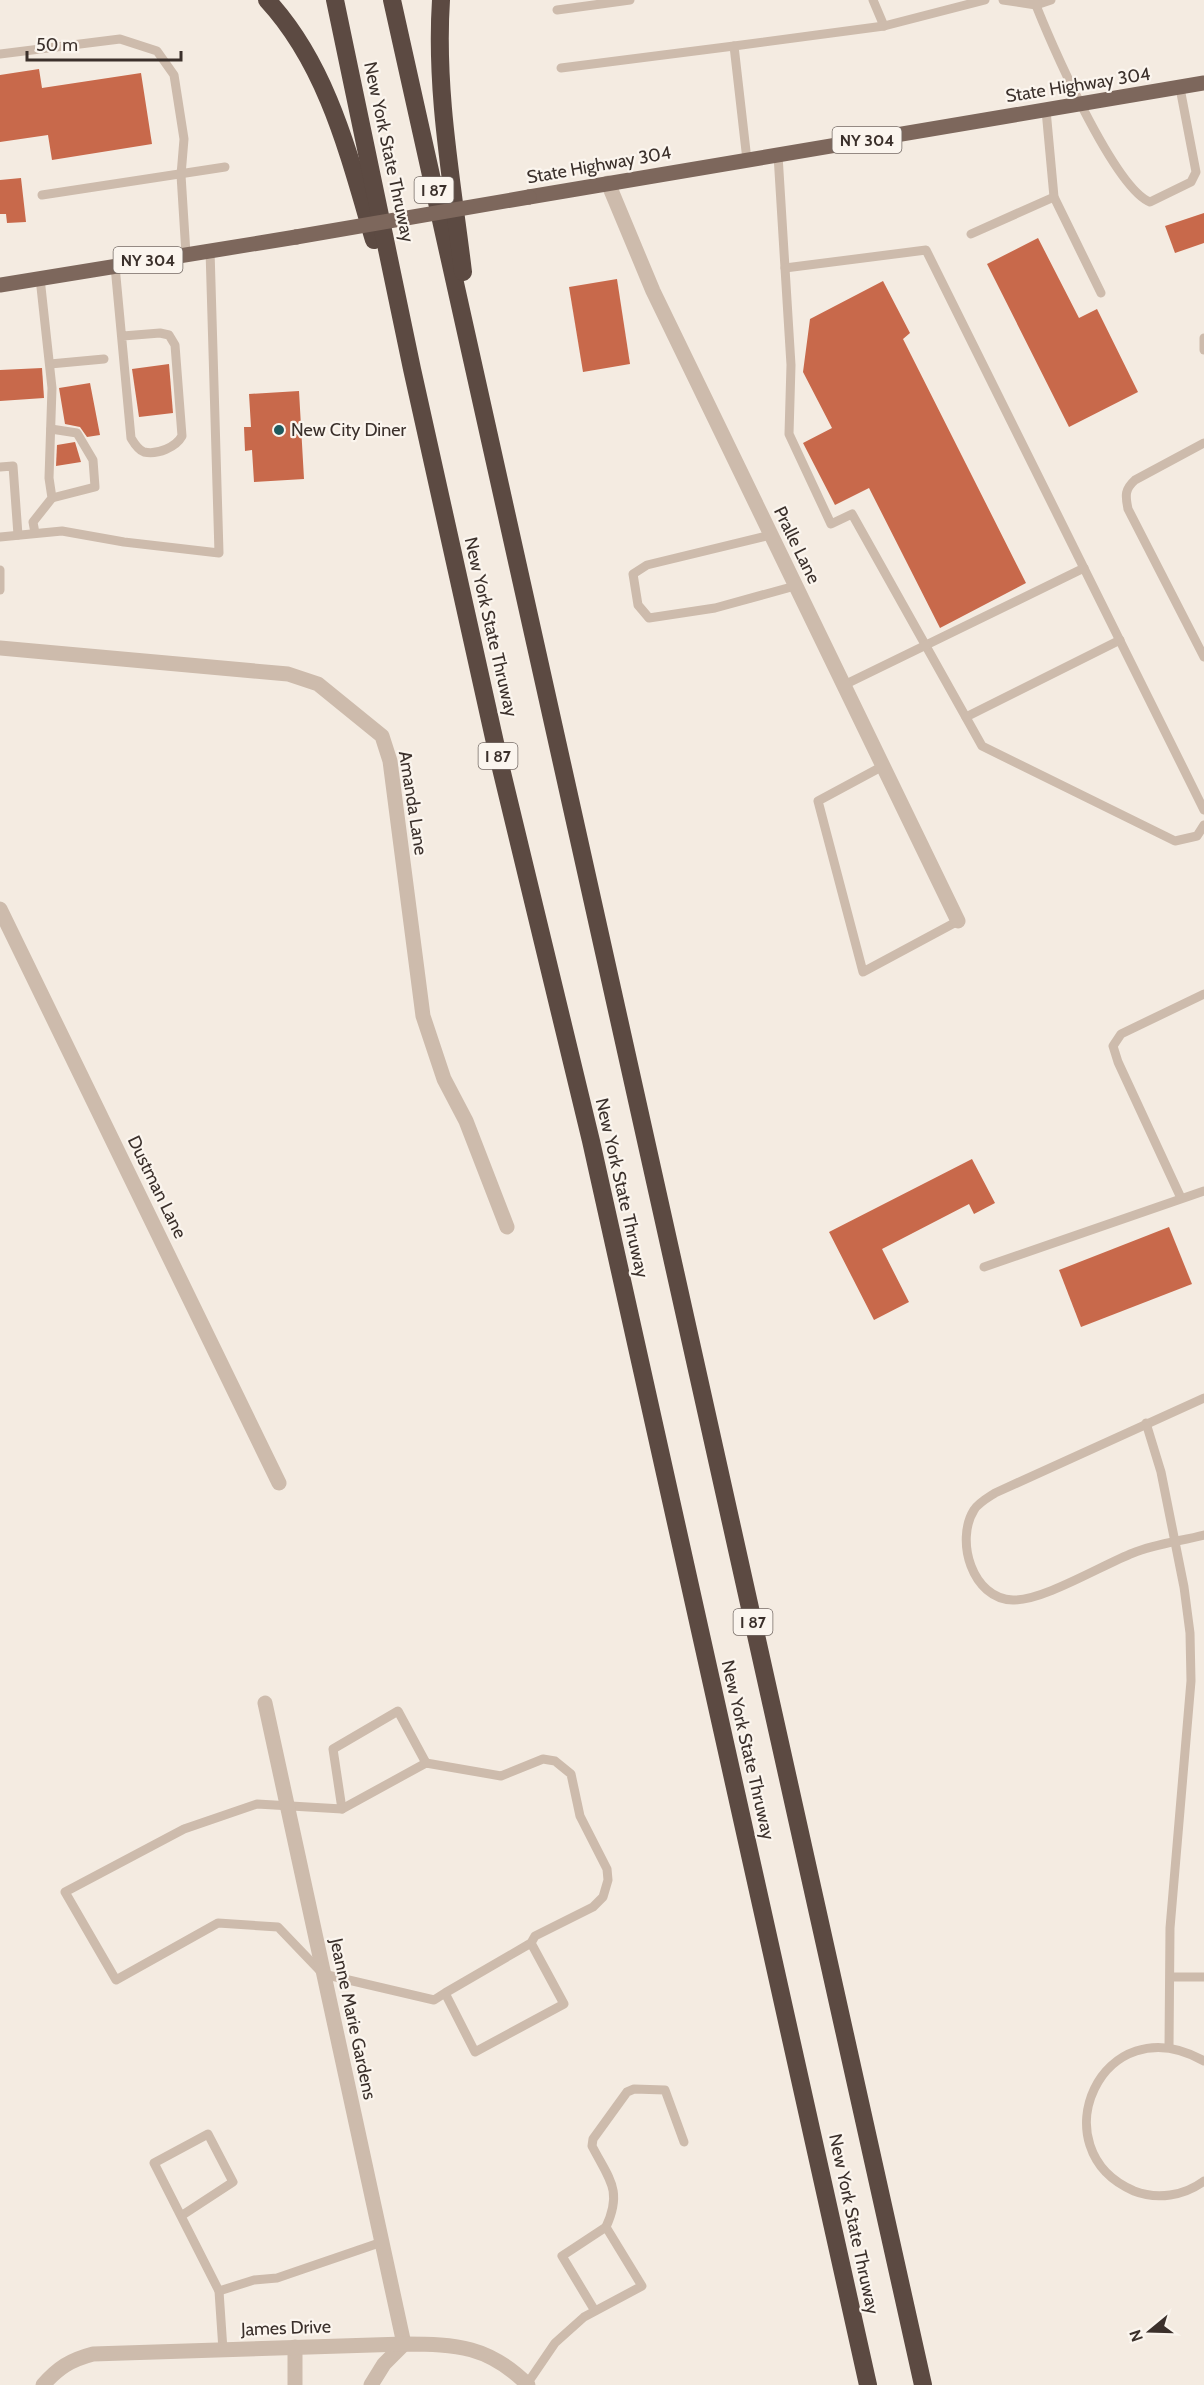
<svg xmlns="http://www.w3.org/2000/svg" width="1204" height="2385" viewBox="0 0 1204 2385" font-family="Cabin,sans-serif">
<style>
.building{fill:#c8694b}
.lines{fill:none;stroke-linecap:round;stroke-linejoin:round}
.service{stroke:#cdbbac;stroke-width:9}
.minor{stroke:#cdbbac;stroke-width:15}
.primary{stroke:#7d675c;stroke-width:15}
.motorway{stroke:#5c4a42;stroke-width:18}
.primary-bridge{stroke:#7d675c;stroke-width:15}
.poi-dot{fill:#1f5a5e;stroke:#fbf5ee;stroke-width:2}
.labels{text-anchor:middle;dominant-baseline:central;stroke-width:4.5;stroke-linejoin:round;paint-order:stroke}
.shield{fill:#fbf5ee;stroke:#756b66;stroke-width:1.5}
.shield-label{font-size:16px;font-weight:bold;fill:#3b302b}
.street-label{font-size:18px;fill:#3b302b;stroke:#fbf5ee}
.poi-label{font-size:18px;fill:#3b302b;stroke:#fbf5ee;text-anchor:start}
</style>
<rect width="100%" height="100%" fill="#f4ebe1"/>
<g class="building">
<path d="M39 69 42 88 141 73 152 144 52 160 48 135 0 142V75Z"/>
<path d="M21 178 26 222 7 223 6 214H0V180Z"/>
<path d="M1204 213V243L1175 253 1165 226Z"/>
<path d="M1038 238 1079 318 1097 309 1138 392 1069 427 987 264Z"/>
<path d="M617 279 630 364 583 372 569 287Z"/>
<path d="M883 281 910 333 903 339 1026 583 940 628 869 488 835 505 803 443 832 428 803 372 810 319Z"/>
<path d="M169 364 173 413 139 417 132 369Z"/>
<path d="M42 368 44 398 0 401V370Z"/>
<path d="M90 383 100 435 87 437 80 427 65 424 59 388Z"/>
<path d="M299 391 304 479 254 482 252 450 245 451 244 427H251L249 394Z"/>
<path d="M75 442 81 462 56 466 57 445Z"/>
<path d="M972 1159 995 1203 974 1214 969 1204 882 1249 909 1302 874 1320 829 1232Z"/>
<path d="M1169 1227 1192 1284 1081 1327 1059 1270Z"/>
</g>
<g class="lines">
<g class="service">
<path d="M873 0 884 26"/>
<path d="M1003 0 1036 5 1051 0"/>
<path d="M1034 0C1049 40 1114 188 1150 202L1191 182 1196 172 1180 88"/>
<path d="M557 10 630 0"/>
<path d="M0 54 120 39 157 51 174 75 184 139 181 175 186 254"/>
<path d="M561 68 734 46"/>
<path d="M1046 110 1054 197 1101 293"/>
<path d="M778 155 791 365 789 434 831 524 852 514 982 746 1175 841 1197 836 1204 825"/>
<path d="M747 160 734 46 884 26 985 0"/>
<path d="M42 195 225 167"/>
<path d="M971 234 1054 197"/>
<path d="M115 266 131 438C134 443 138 450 144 452 158 455 176 447 182 436L175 345 169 335 160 333 123 336"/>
<path d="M785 268 926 250 1204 810"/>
<path d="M1204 338V350"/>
<path d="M50 364 104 359"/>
<path d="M51 429 77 433 93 460 95 487 52 498"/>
<path d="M1204 443 1135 480C1125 489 1125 495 1128 509L1204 657"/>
<path d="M0 467 13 466 18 535"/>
<path d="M35 533 33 522 52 498 49 478 52 388 40 278"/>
<path d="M771 535 647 565 633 574 638 605 649 618 715 608 795 586"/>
<path d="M0 537 62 531 124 542 219 553 210 250"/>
<path d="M0 570V590"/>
<path d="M844 685 1084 568"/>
<path d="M966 717 1120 640"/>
<path d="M883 766 818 801 863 972 958 921"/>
<path d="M1181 1198 1118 1062 1113 1046 1121 1034 1204 994"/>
<path d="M984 1267 1204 1191"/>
<path d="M1204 1398 995 1493C989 1497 978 1503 974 1510 955 1540 972 1599 1013 1600 1043 1601 1102 1565 1133 1553 1155 1544 1181 1541 1204 1535"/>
<path d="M1146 1423 1161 1472 1184 1587 1190 1633 1191 1681 1170 1928 1169 2047"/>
<path d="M342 1809 333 1749 398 1711 426 1763"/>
<path d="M1172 1977H1204"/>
<path d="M445 1993 475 2052 564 2004 531 1943 445 1993 434 2000 323 1974 278 1927 218 1923 116 1980 65 1892 184 1829 257 1804 342 1809 426 1763 501 1776 543 1759 555 1761 571 1774 580 1816 607 1869 608 1880 603 1897 593 1907 535 1936 531 1943"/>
<path d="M1204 2061C1101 2003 1038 2150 1134 2191 1157 2200 1184 2196 1204 2181"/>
<path d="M181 2216 233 2182 208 2134 154 2163 219 2291 223 2350"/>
<path d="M606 2227C623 2190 609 2179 592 2146L593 2139 627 2092 634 2089 665 2090 684 2142"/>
<path d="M219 2291 254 2280 277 2278 382 2242"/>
<path d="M527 2384 555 2343 584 2317 642 2286 606 2227 562 2256 595 2311"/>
</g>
<g class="minor">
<path d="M608 183 653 291 958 921"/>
<path d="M0 648 288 674 318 684 382 736 390 761 423 1016 444 1079 466 1121 507 1227"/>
<path d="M0 909 279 1483"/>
<path d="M265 1703 404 2344 384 2364 371 2385"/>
<path d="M295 2347V2385"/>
<path d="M43 2385C58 2368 70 2360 93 2354L404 2344C457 2344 489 2346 528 2385"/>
</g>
<g class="primary">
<path d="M529 197 1204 83"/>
<path d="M0 285 296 237"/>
</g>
<g class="motorway">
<path d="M267 0C328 66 349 156 374 240"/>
<path d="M335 0 412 369 498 756 591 1141 868 2385"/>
<path d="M392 0 923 2385"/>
<path d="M441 0C435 91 452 181 463 272"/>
</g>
<path class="primary-bridge" d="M296 237 529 197"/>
</g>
<circle class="poi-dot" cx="279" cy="430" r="6"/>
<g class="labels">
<g class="shield">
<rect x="832.5" y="127" width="69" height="26" rx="4.5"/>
<rect x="414.5" y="177" width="39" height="26" rx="4.5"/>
<rect x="113.5" y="247" width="69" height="26" rx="4.5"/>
<rect x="478.5" y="743" width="39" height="26" rx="4.5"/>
<rect x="733.5" y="1609" width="39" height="26" rx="4.5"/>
</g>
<g class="shield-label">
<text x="867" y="140">NY 304</text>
<text x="434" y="190">I 87</text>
<text x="148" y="260">NY 304</text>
<text x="498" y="756">I 87</text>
<text x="753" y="1622">I 87</text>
</g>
<g class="street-label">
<text transform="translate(1078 85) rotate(-9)">State Highway 304</text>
<text transform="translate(389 152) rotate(78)">New York State Thruway</text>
<text transform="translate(599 165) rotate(-10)">State Highway 304</text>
<text transform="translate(797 545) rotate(64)">Pralle Lane</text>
<text transform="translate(491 627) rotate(77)">New York State Thruway</text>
<text transform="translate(413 803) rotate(81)">Amanda Lane</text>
<text transform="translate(157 1187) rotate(64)">Dustman Lane</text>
<text transform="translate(622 1188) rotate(77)">New York State Thruway</text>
<text transform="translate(748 1750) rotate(77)">New York State Thruway</text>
<text transform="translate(353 2019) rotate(78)">Jeanne Marie Gardens</text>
<text transform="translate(854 2224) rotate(78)">New York State Thruway</text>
<text transform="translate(286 2328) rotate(-2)">James Drive</text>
</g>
<g class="poi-label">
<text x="291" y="430">New City Diner</text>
</g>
</g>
<g transform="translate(1150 2331) rotate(251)" stroke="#fbf5ee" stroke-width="4.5" paint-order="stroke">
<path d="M0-4.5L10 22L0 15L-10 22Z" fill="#3b302b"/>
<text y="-9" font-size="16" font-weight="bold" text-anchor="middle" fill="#3b302b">N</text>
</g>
<path d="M27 51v9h154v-9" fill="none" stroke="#3b302b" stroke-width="3"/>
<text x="36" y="51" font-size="18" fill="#3b302b" stroke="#fbf5ee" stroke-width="4.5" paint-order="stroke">50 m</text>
</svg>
